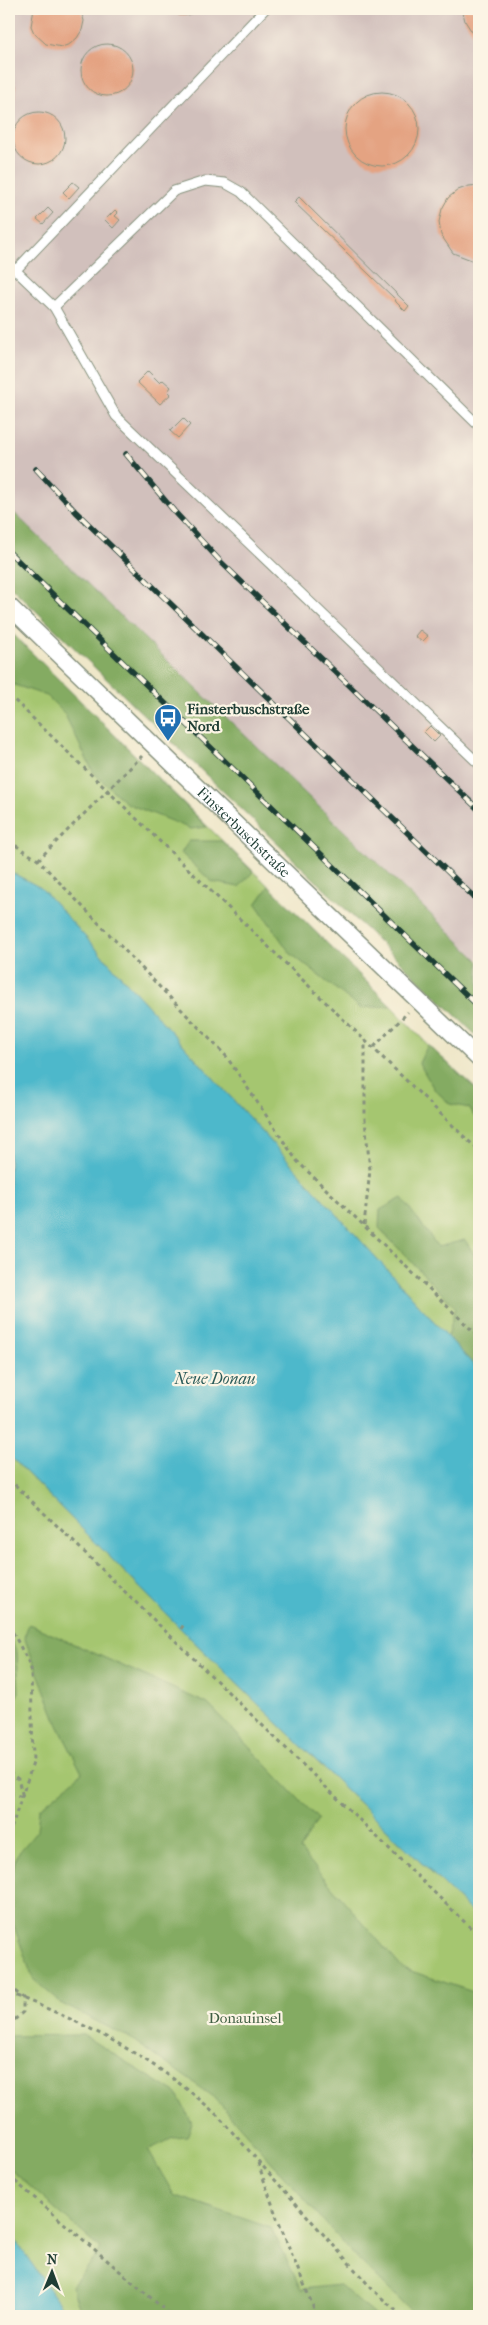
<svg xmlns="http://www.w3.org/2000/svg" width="488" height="2325" viewBox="0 0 488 2325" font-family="'IM FELL French Canon',serif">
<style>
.industrial{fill:#d1c0bc}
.green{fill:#a5c66f;stroke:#628252}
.forest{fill:#84ab62;stroke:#52744b}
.water{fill:#4eb8cb;stroke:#367a80}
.building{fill:#e4a382}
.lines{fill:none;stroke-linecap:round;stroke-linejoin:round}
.lane-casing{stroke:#87927e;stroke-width:11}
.street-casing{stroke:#87927e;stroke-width:19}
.path{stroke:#87927e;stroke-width:3;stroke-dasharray:4 4;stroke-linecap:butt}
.lane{stroke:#fff;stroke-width:9}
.street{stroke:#fff;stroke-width:16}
.rail-casing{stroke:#1f3d34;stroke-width:5.5}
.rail{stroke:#fcf5e5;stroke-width:4;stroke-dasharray:11;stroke-linecap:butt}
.labels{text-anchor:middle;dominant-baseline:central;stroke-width:4.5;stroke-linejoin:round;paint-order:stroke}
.poi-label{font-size:15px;font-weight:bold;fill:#1f3d34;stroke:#fcf5e5;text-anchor:start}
.street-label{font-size:15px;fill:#1f3d34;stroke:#fcf5e5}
.park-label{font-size:15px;fill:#405f43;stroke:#fcf5e5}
.water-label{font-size:16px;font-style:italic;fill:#2b5c5a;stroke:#fcf5e5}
</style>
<rect width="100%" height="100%" fill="#fcf5e5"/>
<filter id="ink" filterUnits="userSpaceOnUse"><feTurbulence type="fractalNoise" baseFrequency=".02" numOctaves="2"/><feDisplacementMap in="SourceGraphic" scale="10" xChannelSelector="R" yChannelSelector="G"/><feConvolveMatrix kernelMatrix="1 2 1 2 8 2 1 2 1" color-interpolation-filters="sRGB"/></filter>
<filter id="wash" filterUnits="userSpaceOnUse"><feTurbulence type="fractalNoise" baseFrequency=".0096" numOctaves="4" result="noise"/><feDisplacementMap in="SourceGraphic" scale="20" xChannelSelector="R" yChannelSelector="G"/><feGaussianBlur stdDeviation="1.12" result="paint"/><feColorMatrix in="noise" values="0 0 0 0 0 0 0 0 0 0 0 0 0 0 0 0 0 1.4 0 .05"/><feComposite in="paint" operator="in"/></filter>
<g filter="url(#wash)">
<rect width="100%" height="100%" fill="#efe7c9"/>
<path class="industrial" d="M9 9H479V961L9 508Z"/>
<g class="green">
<path d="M9 632 391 1006 428 1045 479 1092V1371L41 888 9 871Z"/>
<path d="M9 1455 181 1629 479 1919V2316H68L9 2231Z"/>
</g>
<g class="forest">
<path d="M9 508 479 961V1038L9 585Z"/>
<path d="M14 635 207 827 191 829 126 803 93 772 64 713 47 696 9 683V638Z"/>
<path d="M189 841H222L253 872 239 887 212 882 181 853Z"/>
<path d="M269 886 391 1006 360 1008 290 953 256 904Z"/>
<path d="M428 1045 479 1092V1124L469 1108 450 1104 434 1089 419 1063Z"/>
<path d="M402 1198 438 1247 465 1240 479 1262V1371L448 1337 455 1307 379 1228 380 1210Z"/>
<path d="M29 1624 208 1704 318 1819 300 1850 402 1968 479 1994V2316H416L352 2253 214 2097 130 2038 62 2004 33 1979 10 1915 9 1888 16 1856 37 1831 39 1809 82 1773 58 1725 24 1637Z"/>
<path d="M9 1637 17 1652 19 1692 9 1711Z"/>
<path d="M83 2035 177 2094 192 2123 187 2137 173 2138 148 2150 174 2195 271 2228 301 2289 340 2285 375 2316H82L72 2286 101 2249 9 2168V2036Z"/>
</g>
<g class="water">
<path d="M9 871 41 888 479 1371V1919L181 1629 9 1455Z"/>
<path d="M9 2231 68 2316H9Z"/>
</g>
<g id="blocks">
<g class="building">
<path d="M34 9H81L84 21 82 30 77 38 70 44 62 47 46 44 34 33 31 26Z"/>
<path d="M167 9H201L188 15H179Z"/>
<path d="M462 9H479V38L472 32 465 21Z"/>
<circle cx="107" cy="70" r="26"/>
<path d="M9 74 16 87V95L9 111Z"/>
<circle cx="382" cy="129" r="37"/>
<circle cx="39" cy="138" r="26"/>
<path d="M73 182 79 187 69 198 63 192Z"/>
<path d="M479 185V261H474L453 253 441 235 439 222 442 209 448 198 458 190 469 186Z"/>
<path d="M299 197 409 306 405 311 396 302 395 299 294 202Z"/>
<path d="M48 208 53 213 43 224 37 219Z"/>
<path d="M115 210 118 213 115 216 120 220 113 228 105 220Z"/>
<path d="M148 371 160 383 163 380 171 387 168 391 171 394 160 404 137 382Z"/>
<path d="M183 418 190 425 178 438 170 431Z"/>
<path d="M420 630 428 636 422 642 415 636Z"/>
<path d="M430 726 440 736 434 742 424 732Z"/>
</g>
</g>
</g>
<g filter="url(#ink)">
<use href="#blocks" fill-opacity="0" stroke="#87927e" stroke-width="1"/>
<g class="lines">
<defs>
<g id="lane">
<path d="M9 264 54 307 116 416 479 764"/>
<path d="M16 270 265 9"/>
<path d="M54 307 174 191 205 181 225 183 241 192 479 426"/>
</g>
<g id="street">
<path id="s1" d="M9 606 479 1059"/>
</g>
</defs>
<use href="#lane" class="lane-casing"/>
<use href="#street" class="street-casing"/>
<g class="path">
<path d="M9 695 479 1151"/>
<path d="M9 841 38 860 226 1056 297 1161 479 1337"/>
<path d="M38 860 142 756"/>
<path d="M374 1047 408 1012"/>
<path d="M364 1225 370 1170 365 1120V1040"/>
<path d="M9 1479 479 1936"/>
<path d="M9 1625 31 1667 33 1763 9 1835"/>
<path d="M181 1629 184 1624"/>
<path d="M9 1772 18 1779 23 1797 9 1793"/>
<path d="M9 1986 23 1998V2012L9 2025"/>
<path d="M9 1993C84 2022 159 2060 218 2116L374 2291 402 2316"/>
<path d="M258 2163 277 2218 317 2316"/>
<path d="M9 2176 172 2316"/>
</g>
<use href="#lane" class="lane"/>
<use href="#street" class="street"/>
<defs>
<g id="rail">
<path d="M126 454 174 511 222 563 479 810"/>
<path d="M36 469 76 512 479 902"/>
<path d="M9 552 479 1007"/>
</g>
</defs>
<use href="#rail" class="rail-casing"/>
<use href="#rail" class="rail"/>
</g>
</g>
<defs>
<symbol id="bus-pin" viewBox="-11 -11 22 30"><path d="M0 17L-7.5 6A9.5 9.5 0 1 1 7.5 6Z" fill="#1f6fb2" stroke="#fcf5e5"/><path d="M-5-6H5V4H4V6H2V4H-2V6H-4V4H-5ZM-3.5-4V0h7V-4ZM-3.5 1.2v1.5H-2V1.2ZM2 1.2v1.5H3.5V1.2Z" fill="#fff"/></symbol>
</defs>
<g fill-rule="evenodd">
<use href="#bus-pin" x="152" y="702" width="32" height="43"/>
</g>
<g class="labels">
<g class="poi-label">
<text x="187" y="709">Finsterbuschstraße<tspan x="187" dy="17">Nord</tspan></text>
</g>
<g class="street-label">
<text stroke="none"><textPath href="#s1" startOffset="326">Finsterbuschstraße</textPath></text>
</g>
<g class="park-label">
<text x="245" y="2018">Donauinsel</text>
</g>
<g class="water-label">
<text x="215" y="1378">Neue Donau</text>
</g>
</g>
<rect width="488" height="2325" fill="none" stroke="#fcf5e5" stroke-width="30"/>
<g transform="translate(52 2272) rotate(1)" stroke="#fcf5e5" stroke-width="4" paint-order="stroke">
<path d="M0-4L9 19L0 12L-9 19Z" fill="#1f3d34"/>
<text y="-8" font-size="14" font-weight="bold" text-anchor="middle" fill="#1f3d34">N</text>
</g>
</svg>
